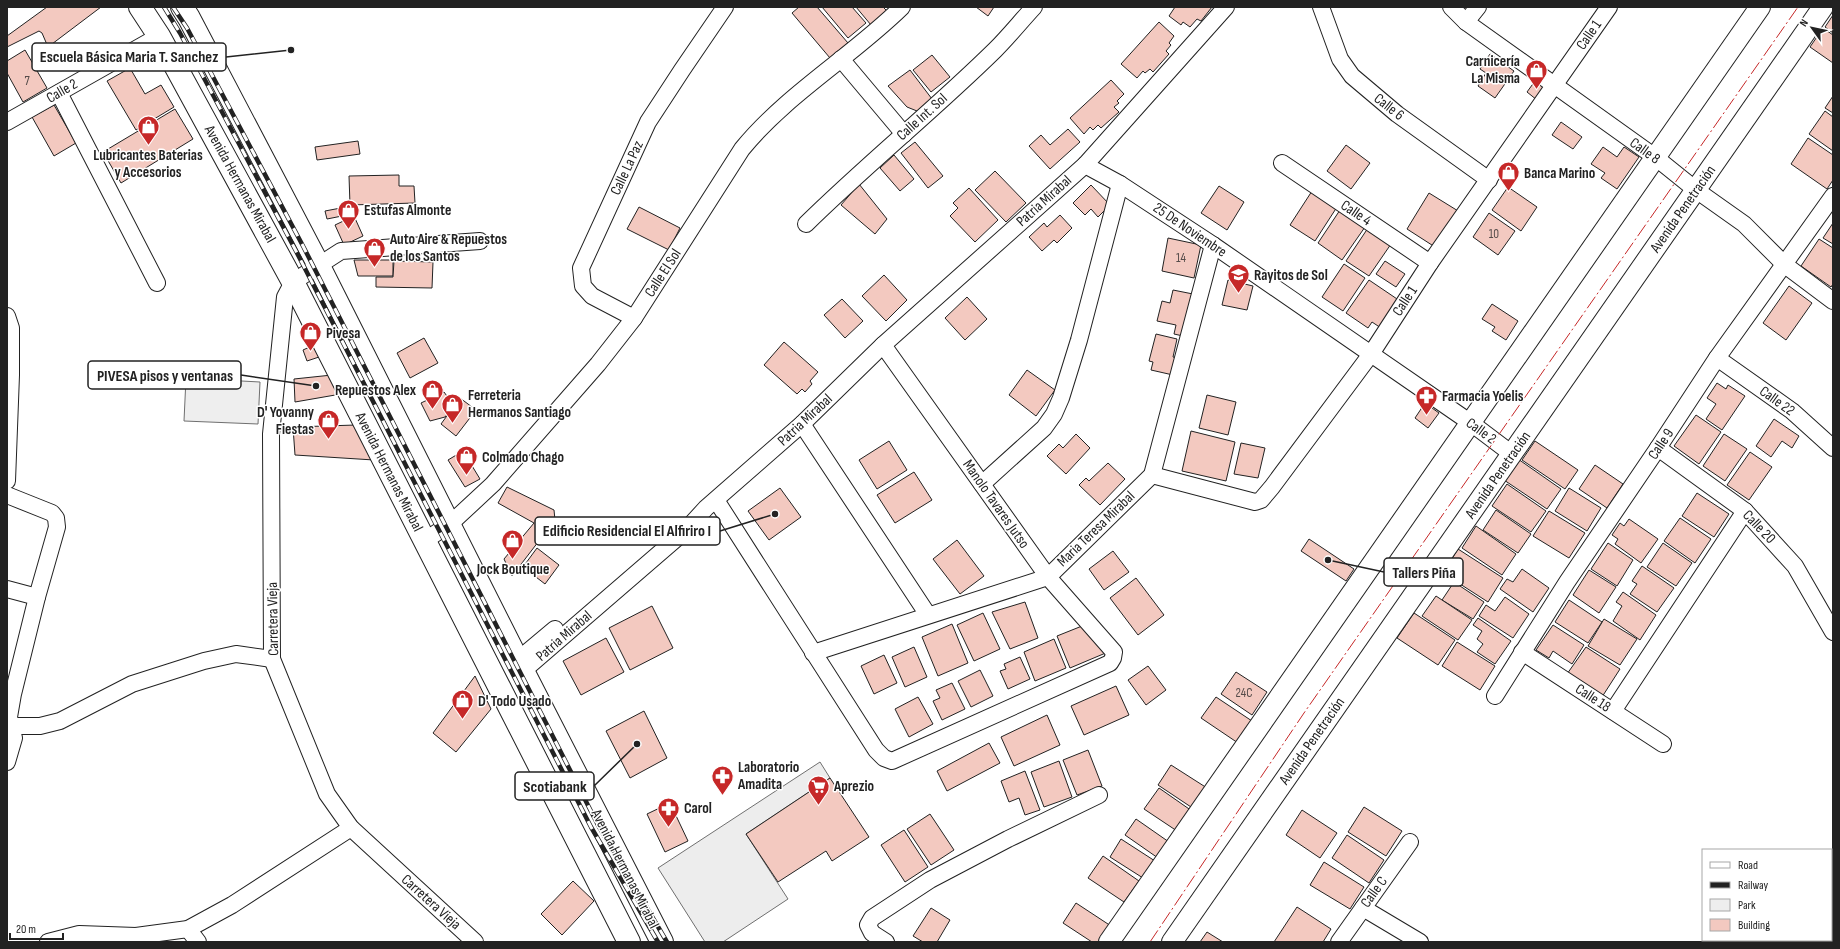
<svg xmlns="http://www.w3.org/2000/svg" width="1840" height="949" viewBox="0 0 1840 949" font-family="'Sofia Sans Condensed',sans-serif">
<style>
.green{fill:#eee;stroke:#6f6f6f}
.parking{fill:#ededed;stroke:#6f6f6f}
.building{fill:#f3c9c0;stroke:#222}
.lines{fill:none;stroke-linecap:round;stroke-linejoin:round}
.minor-casing{stroke:#222;stroke-width:18}
.tertiary-casing{stroke:#222;stroke-width:22}
.primary-casing{stroke:#222;stroke-width:24}
.minor{stroke:#fff;stroke-width:16}
.tertiary{stroke:#fff;stroke-width:20}
.primary{stroke:#fff;stroke-width:22}
.rail-casing{stroke:#222;stroke-width:4.5}
.rail{stroke:#fff;stroke-width:3;stroke-dasharray:9;stroke-linecap:butt}
.power{stroke:#c62828;stroke-width:1;stroke-dasharray:14 3 2 3;stroke-linecap:butt}
.labels{text-anchor:middle;dominant-baseline:central;stroke-width:3;stroke-linejoin:round;paint-order:stroke}
.number-label{font-size:13px;fill:#564c4a}
.street-label{font-size:15px;fill:#222;stroke:#fff}
.poi-label{font-size:15px;font-weight:bold;fill:#222;stroke:#fff;text-anchor:start}
.leader{fill:none;stroke:#222;stroke-width:1.5}
.callout-dot{fill:#222;stroke:#fff;stroke-width:1.5}
.callout{fill:#fff;stroke:#222;stroke-width:1.5}
.callout-label{font-size:16px;text-anchor:middle;font-weight:bold;fill:#222}
</style>
<rect width="100%" height="100%" fill="#fff"/>
<path class="green" d="M186 378 260 382 258 424 184 421Z"/>
<path class="parking" d="M820 762 830 778 746 834 788 899 723 942H705L658 868Z"/>
<g class="building">
<path d="M47 7H101L48 47 42 33 39 31 7 47V36Z"/>
<path d="M799 7H817L848 43 830 58 792 13Z"/>
<path d="M822 7H852L866 23 848 38Z"/>
<path d="M856 7H883L887 11 871 25Z"/>
<path d="M976 7H994L988 16Z"/>
<path d="M1175 7H1212L1201 21 1197 19 1190 27 1183 22 1181 25 1169 16Z"/>
<path d="M1833 15V33L1825 27Z"/>
<path d="M1159 22 1174 36 1169 43 1171 45 1166 51 1169 54 1153 72 1150 69 1145 73 1143 71 1137 78 1121 64Z"/>
<path d="M1823 28 1833 35V63L1810 47Z"/>
<path d="M25 50 47 88 23 102 7 73V61Z"/>
<path d="M1490 54 1514 71 1495 98 1478 86 1486 73 1480 69Z"/>
<path d="M932 55 950 77 931 92 913 70Z"/>
<path d="M130 68 145 94 161 85 174 107 136 130 107 81Z"/>
<path d="M910 70 932 99 917 111 907 107 888 86Z"/>
<path d="M1111 80 1124 94 1117 101 1119 103 1114 107 1119 112 1101 128 1098 125 1093 130 1090 127 1084 134 1070 118Z"/>
<path d="M1535 81 1545 88 1537 100 1527 92Z"/>
<path d="M1833 96V113L1825 108Z"/>
<path d="M54 105 76 143 54 156 32 117Z"/>
<path d="M175 109 193 139 121 183 103 152Z"/>
<path d="M1825 111 1833 117V151L1809 134Z"/>
<path d="M1561 122 1582 137 1573 149 1552 135Z"/>
<path d="M1068 129 1080 142 1050 169 1029 146 1041 135 1050 145Z"/>
<path d="M1808 138 1833 155V180L1827 189 1791 164Z"/>
<path d="M358 141 360 154 317 160 315 147Z"/>
<path d="M915 142 943 176 928 188 901 153Z"/>
<path d="M1346 145 1370 163 1351 189 1327 171Z"/>
<path d="M1603 147 1617 157 1624 147 1639 157 1617 189 1601 178 1605 173 1591 164Z"/>
<path d="M894 155 914 179 900 191 880 168Z"/>
<path d="M995 171 1026 203 1006 222 975 190Z"/>
<path d="M399 175V186H414L415 203 350 205 349 176Z"/>
<path d="M859 184 887 219 875 234 841 205Z"/>
<path d="M1091 185 1110 205 1098 217 1091 209 1085 215 1073 203Z"/>
<path d="M1219 186 1244 202 1227 230 1201 213Z"/>
<path d="M1508 187 1537 207 1521 231 1492 210Z"/>
<path d="M969 188 998 220 975 242 950 216 958 208 953 203Z"/>
<path d="M1312 191 1337 207 1315 241 1290 225Z"/>
<path d="M1429 193 1463 214 1435 247 1407 229Z"/>
<path d="M346 207 347 215 327 219 325 211Z"/>
<path d="M639 207 680 228 669 250 627 229Z"/>
<path d="M1340 210 1365 227 1342 260 1318 243Z"/>
<path d="M1489 213 1515 231 1498 255 1473 237Z"/>
<path d="M1060 215 1072 228 1057 243 1054 240 1042 251 1029 237 1044 223 1047 227Z"/>
<path d="M354 216 363 236 344 245 335 225Z"/>
<path d="M1833 223V244L1823 238Z"/>
<path d="M1368 228 1391 244 1369 276 1346 261Z"/>
<path d="M1168 238 1201 245 1194 278 1162 271Z"/>
<path d="M1819 239 1833 248V284L1831 287 1801 266Z"/>
<path d="M354 260H393V276H358Z"/>
<path d="M394 261 433 262 432 288 376 287V277H393Z"/>
<path d="M1385 261 1405 274 1396 287 1376 274Z"/>
<path d="M1344 264 1365 278 1343 311 1322 297Z"/>
<path d="M884 275 907 300 886 321 862 296Z"/>
<path d="M1228 280 1253 286 1247 310 1222 305Z"/>
<path d="M1369 280 1403 303 1384 330 1372 322 1368 328 1346 313Z"/>
<path d="M1789 286 1812 303 1786 340 1763 323Z"/>
<path d="M1173 290 1193 294 1183 336 1174 334 1176 325 1157 321 1162 301 1170 303Z"/>
<path d="M967 297 987 319 965 340 945 318Z"/>
<path d="M842 299 863 321 845 338 824 315Z"/>
<path d="M1492 304 1518 321 1506 340 1492 331 1495 327 1482 319Z"/>
<path d="M1156 334 1177 339 1173 357 1177 358 1173 375 1151 370 1153 362 1149 361Z"/>
<path d="M424 338 438 363 410 378 397 353Z"/>
<path d="M784 342 818 372 810 381 812 384 805 392 802 389 797 394 764 365Z"/>
<path d="M314 345 319 357 307 361 303 350Z"/>
<path d="M1027 370 1055 390 1036 416 1009 395Z"/>
<path d="M332 375 341 394 295 402 294 379Z"/>
<path d="M1717 383 1726 389 1728 385 1745 396 1722 430 1706 419 1716 404 1707 398Z"/>
<path d="M444 392 454 406 445 417 430 421 421 403Z"/>
<path d="M1207 395 1236 402 1228 435 1199 428Z"/>
<path d="M460 398 476 410 456 436 441 424Z"/>
<path d="M1425 403 1439 413 1428 428 1415 418Z"/>
<path d="M1696 415 1721 432 1699 464 1674 446Z"/>
<path d="M1774 419 1799 436 1792 448 1782 441 1771 457 1756 446Z"/>
<path d="M356 425 374 460 295 455 293 427Z"/>
<path d="M1191 431 1235 442 1226 481 1182 471Z"/>
<path d="M1076 434 1090 448 1066 474 1047 456 1059 444 1063 448Z"/>
<path d="M1724 434 1747 449 1725 481 1703 466Z"/>
<path d="M889 441 907 470 877 489 859 460Z"/>
<path d="M1535 441 1578 470 1565 489 1522 460Z"/>
<path d="M1241 443 1265 448 1258 478 1234 474Z"/>
<path d="M463 451 480 479 465 487 448 460Z"/>
<path d="M1750 452 1772 467 1749 500 1727 485Z"/>
<path d="M1518 459 1561 489 1547 509 1504 480Z"/>
<path d="M1108 463 1125 479 1100 505 1079 485 1086 478 1089 481Z"/>
<path d="M1595 465 1623 484 1607 508 1579 489Z"/>
<path d="M914 472 932 500 895 523 877 495Z"/>
<path d="M1507 484 1546 511 1531 532 1492 506Z"/>
<path d="M507 487 554 510 555 520 512 576 504 559 534 523 498 503Z"/>
<path d="M780 488 801 517 769 540 748 511Z"/>
<path d="M1569 488 1601 508 1587 531 1555 511Z"/>
<path d="M1697 493 1729 514 1714 537 1682 516Z"/>
<path d="M1496 510 1531 534 1518 553 1483 530Z"/>
<path d="M1549 511 1585 533 1569 558 1533 536Z"/>
<path d="M1680 518 1711 539 1695 563 1664 541Z"/>
<path d="M1629 519 1658 539 1641 563 1615 544 1618 539 1612 535 1620 523 1624 526Z"/>
<path d="M1476 526 1516 554 1502 575 1462 548Z"/>
<path d="M1309 539 1354 569 1346 581 1301 551Z"/>
<path d="M957 540 984 576 960 594 933 559Z"/>
<path d="M1608 543 1633 560 1617 586 1591 569Z"/>
<path d="M1663 543 1692 563 1676 586 1647 567Z"/>
<path d="M537 548 559 565 545 584 523 567Z"/>
<path d="M1458 549 1503 578 1488 602 1443 573Z"/>
<path d="M1113 551 1129 572 1104 590 1089 569Z"/>
<path d="M1642 566 1674 588 1657 612 1630 594 1637 584 1632 581Z"/>
<path d="M1522 569 1549 588 1533 612 1500 589 1507 579 1513 582Z"/>
<path d="M1589 570 1616 587 1599 613 1573 595Z"/>
<path d="M1136 578 1164 615 1138 635 1110 598Z"/>
<path d="M1454 582 1484 602 1473 619 1442 600Z"/>
<path d="M1623 592 1656 615 1640 640 1613 621 1622 606 1616 602Z"/>
<path d="M1436 596 1472 620 1458 640 1422 616Z"/>
<path d="M1505 597 1529 614 1513 638 1479 616 1486 605 1495 611Z"/>
<path d="M1569 600 1602 622 1588 643 1555 622Z"/>
<path d="M1025 602 1038 638 1010 649 992 612Z"/>
<path d="M652 606 673 648 630 670 609 628Z"/>
<path d="M983 613 1000 649 974 661 957 625Z"/>
<path d="M1414 613 1455 640 1438 665 1397 638Z"/>
<path d="M1478 618 1511 641 1495 664 1477 652 1483 644 1477 639 1482 631 1473 625Z"/>
<path d="M1604 619 1637 639 1620 665 1588 646Z"/>
<path d="M952 624 968 663 938 676 922 637Z"/>
<path d="M1087 624 1108 652 1070 668 1057 636Z"/>
<path d="M1553 625 1584 645 1572 664 1553 651 1549 658 1536 650Z"/>
<path d="M606 638 624 672 581 695 563 661Z"/>
<path d="M1054 639 1066 668 1035 681 1024 652Z"/>
<path d="M1457 642 1495 666 1480 690 1442 666Z"/>
<path d="M914 647 927 677 905 687 892 657Z"/>
<path d="M1586 647 1620 669 1602 697 1567 674Z"/>
<path d="M884 655 897 683 874 694 861 666Z"/>
<path d="M1020 657 1030 679 1008 689 1000 671 1006 669 1004 664Z"/>
<path d="M1148 666 1166 690 1146 705 1128 680Z"/>
<path d="M980 670 993 696 971 707 958 681Z"/>
<path d="M1236 672 1267 692 1252 715 1221 694Z"/>
<path d="M475 676 491 709 456 752 433 733Z"/>
<path d="M952 683 965 709 942 720 933 701 940 698 936 690Z"/>
<path d="M1116 686 1129 715 1084 735 1071 706Z"/>
<path d="M918 697 933 724 909 737 895 709Z"/>
<path d="M1216 697 1255 723 1241 745 1201 718Z"/>
<path d="M644 711 667 758 630 778 606 731Z"/>
<path d="M1047 715 1060 745 1014 766 1001 737Z"/>
<path d="M989 743 1000 763 947 791 937 771Z"/>
<path d="M1088 750 1102 786 1077 795 1063 760Z"/>
<path d="M1059 761 1072 797 1044 807 1031 772Z"/>
<path d="M1171 765 1207 788 1194 809 1158 785Z"/>
<path d="M1025 771 1040 810 1025 815 1019 798 1009 802 1001 781Z"/>
<path d="M830 778 869 837 832 861 826 851 778 882 746 834Z"/>
<path d="M1159 788 1192 811 1177 831 1144 809Z"/>
<path d="M670 803 688 841 665 852 647 814Z"/>
<path d="M1364 807 1402 831 1386 856 1348 832Z"/>
<path d="M1302 810 1337 833 1320 858 1286 835Z"/>
<path d="M930 814 954 850 931 865 907 829Z"/>
<path d="M1136 819 1169 842 1158 858 1125 835Z"/>
<path d="M904 830 928 867 905 882 881 845Z"/>
<path d="M1347 835 1384 860 1369 883 1332 858Z"/>
<path d="M1121 839 1155 861 1143 878 1110 857Z"/>
<path d="M1103 856 1139 881 1124 902 1088 878Z"/>
<path d="M1324 862 1364 887 1350 909 1310 885Z"/>
<path d="M573 881 594 901 562 935 541 914Z"/>
<path d="M1076 903 1111 926 1100 942H1092L1063 923Z"/>
<path d="M1297 907 1331 929 1323 942H1274Z"/>
<path d="M931 908 950 920 937 942H923L913 936Z"/>
<path d="M1207 932 1223 942H1200Z"/>
</g>
<g class="lines">
<defs>
<g id="minor">
<path d="M1321 7 1340 59 1352 76 1397 114 1489 180"/>
<path d="M1451 7 1466 22 1655 157 1696 190 1744 224 1785 265 1833 301"/>
<path d="M1466 22 1478 7"/>
<path d="M841 59 904 134"/>
<path d="M59 93 157 283"/>
<path d="M7 122 159 36"/>
<path d="M1282 163 1430 263"/>
<path d="M1085 165 1120 184 1213 245 1471 423 1512 454"/>
<path d="M806 224C867 164 934 110 995 50 1009 36 1021 21 1034 7"/>
<path d="M7 316 11 328V375L7 481"/>
<path d="M634 318 592 296 583 286 581 268 648 122 682 70 725 7"/>
<path d="M1717 358 1792 411 1833 448"/>
<path d="M802 424 928 615"/>
<path d="M1658 448 1745 511 1795 566 1833 632"/>
<path d="M1152 475 1255 502 1261 500 1272 487 1371 354 1430 263 1609 7"/>
<path d="M982 484 1044 428 1054 414 1061 398 1079 340 1120 184"/>
<path d="M7 495 52 513 56 518 57 527 37 597 13 694 9 717 14 738 7 762"/>
<path d="M716 500 876 750 884 758 892 761 1110 663 1113 658 1114 652 1048 577 883 345"/>
<path d="M424 541 450 524 493 484 598 364 634 318 742 149C787 94 851 57 902 7"/>
<path d="M7 589 37 597"/>
<path d="M1522 652 1663 744"/>
<path d="M813 653 1048 577 1152 475 1213 245"/>
<path d="M518 660 555 629"/>
<path d="M523 671 684 532 706 508 802 424 883 345 1085 165 1226 7"/>
<path d="M1495 696 1567 582 1658 448 1717 358 1833 196"/>
<path d="M1613 711 1745 511"/>
<path d="M7 726H40L60 721 132 684 204 661 236 654 272 659"/>
<path d="M1363 908 1420 942"/>
<path d="M188 929 198 942"/>
<path d="M48 942 79 934 136 936 188 929 232 905 351 828"/>
<path d="M475 942 351 828 327 794 272 659 271 434 285 297 293 282 341 251 480 241"/>
<path d="M886 942 872 933 868 925 872 918 930 880 1008 839 1099 795"/>
<path d="M1339 942 1410 842"/>
</g>
<g id="tertiary">
<path d="M1109 942 1760 7"/>
<path d="M1172 942 1823 7"/>
</g>
<g id="primary">
<path d="M140 7 159 36 293 282 629 942"/>
<path d="M182 7 189 18 318 264 523 671 662 942"/>
</g>
</defs>
<use href="#minor" class="minor-casing"/>
<use href="#tertiary" class="tertiary-casing"/>
<use href="#primary" class="primary-casing"/>
<use href="#minor" class="minor"/>
<use href="#tertiary" class="tertiary"/>
<use href="#primary" class="primary"/>
<defs>
<g id="rail">
<path d="M164 7 180 33 296 251 591 827 658 942"/>
<path d="M173 7 187 28 303 246 598 825 667 942"/>
</g>
</defs>
<use href="#rail" class="rail-casing"/>
<use href="#rail" class="rail"/>
<path class="power" d="M1150 942 1304 713 1798 7"/>
</g>
<defs>
<symbol id="shop-pin" viewBox="-11 -11 22 30"><path d="M0 17L-7.5 6A9.5 9.5 0 1 1 7.5 6Z" fill="#c62828" stroke="#fff"/><path d="M-5-2.5h2.3a2.7 3.5 0 0 1 5.4 0H5L5.5 6h-11ZM-1.5-2.5h3a1.5 2.3 0 0 0-3 0Z" fill="#fff"/></symbol>
<symbol id="school-pin" viewBox="-11 -11 22 30"><path d="M0 17L-7.5 6A9.5 9.5 0 1 1 7.5 6Z" fill="#c62828" stroke="#fff"/><path d="M0-5L7-2L0 1L-7-2ZM-4 1L0 2.5L4 1V4Q0 6-4 4Z" fill="#fff"/></symbol>
<symbol id="pharmacy-pin" viewBox="-11 -11 22 30"><path d="M0 17L-7.5 6A9.5 9.5 0 1 1 7.5 6Z" fill="#c62828" stroke="#fff"/><path d="M-2-6h4v4h4v4h-4v4h-4v-4h-4v-4h4Z" fill="#fff"/></symbol>
<symbol id="supermarket-pin" viewBox="-11 -11 22 30"><path d="M0 17L-7.5 6A9.5 9.5 0 1 1 7.5 6Z" fill="#c62828" stroke="#fff"/><path d="M-6-5.5h2.5l.6 2H6L4.5 2H-2.5L-4.4-4H-6ZM-1.5 3.2a1.3 1.3 0 1 0 .1 0ZM3 3.2a1.3 1.3 0 1 0 .1 0Z" fill="#fff"/></symbol>
</defs>
<g fill-rule="evenodd">
<use href="#shop-pin" x="1524" y="58" width="25" height="34"/>
<use href="#shop-pin" x="136" y="114" width="25" height="34"/>
<use href="#shop-pin" x="1496" y="160" width="25" height="34"/>
<use href="#shop-pin" x="336" y="198" width="25" height="34"/>
<use href="#shop-pin" x="362" y="236" width="25" height="34"/>
<use href="#school-pin" x="1226" y="262" width="25" height="34"/>
<use href="#shop-pin" x="298" y="320" width="25" height="34"/>
<use href="#shop-pin" x="420" y="378" width="25" height="34"/>
<use href="#pharmacy-pin" x="1414" y="384" width="25" height="34"/>
<use href="#shop-pin" x="440" y="392" width="25" height="34"/>
<use href="#shop-pin" x="316" y="408" width="25" height="34"/>
<use href="#shop-pin" x="454" y="444" width="25" height="34"/>
<use href="#shop-pin" x="500" y="528" width="25" height="34"/>
<use href="#shop-pin" x="450" y="688" width="25" height="34"/>
<use href="#pharmacy-pin" x="710" y="764" width="25" height="34"/>
<use href="#supermarket-pin" x="806" y="774" width="25" height="34"/>
<use href="#pharmacy-pin" x="656" y="796" width="25" height="34"/>
</g>
<g class="labels">
<g class="number-label">
<text x="27" y="81">7</text>
<text x="1494" y="234">10</text>
<text x="1181" y="258">14</text>
<text x="1244" y="693">24C</text>
</g>
<g class="street-label">
<text transform="translate(1589 35) rotate(-55)">Calle 1</text>
<text transform="translate(62 91) rotate(-30)">Calle 2</text>
<text transform="translate(1389 107) rotate(38)">Calle 6</text>
<text transform="translate(922 117) rotate(-42)">Calle Int. Sol</text>
<text transform="translate(1645 151) rotate(36)">Calle 8</text>
<text transform="translate(627 168) rotate(-65)">Calle La Paz</text>
<text transform="translate(240 184) rotate(61)">Avenida Hermanas Mirabal</text>
<text transform="translate(1044 201) rotate(-42)">Patria Mirabal</text>
<text transform="translate(1683 209) rotate(-55)">Avenida Penetración</text>
<text transform="translate(1356 213) rotate(34)">Calle 4</text>
<text transform="translate(1190 230) rotate(34)">25 De Noviembre</text>
<text transform="translate(663 273) rotate(-57)">Calle El Sol</text>
<text transform="translate(1405 301) rotate(-57)">Calle 1</text>
<text transform="translate(1777 401) rotate(36)">Calle 22</text>
<text transform="translate(805 420) rotate(-43)">Patria Mirabal</text>
<text transform="translate(1481 431) rotate(36)">Calle 2</text>
<text transform="translate(1661 444) rotate(-56)">Calle 9</text>
<text transform="translate(389 472) rotate(63)">Avenida Hermanas Mirabal</text>
<text transform="translate(1498 475) rotate(-55)">Avenida Penetración</text>
<text transform="translate(996 504) rotate(55)">Manolo Tavares Jutso</text>
<text transform="translate(1759 527) rotate(46)">Calle 20</text>
<text transform="translate(1096 529) rotate(-44)">Maria Teresa Mirabal</text>
<text transform="translate(273 619) rotate(-91)">Carretera Vieja</text>
<text transform="translate(564 636) rotate(-41)">Patria Mirabal</text>
<text transform="translate(1593 698) rotate(33)">Calle 18</text>
<text transform="translate(1312 741) rotate(-55)">Avenida Penetración</text>
<text transform="translate(625 869) rotate(63)">Avenida Hermanas Mirabal</text>
<text transform="translate(1374 892) rotate(-54)">Calle C</text>
<text transform="translate(431 902) rotate(42)">Carretera Vieja</text>
</g>
<g class="poi-label">
<text x="1520" y="61" text-anchor="end">Carnicería<tspan x="1520" dy="17">La Misma</tspan></text>
<text x="148" y="155" text-anchor="middle">Lubricantes Baterias<tspan x="148" dy="17">y Accesorios</tspan></text>
<text x="1524" y="173">Banca Marino</text>
<text x="364" y="210">Estufas Almonte</text>
<text x="390" y="239">Auto Aire &amp; Repuestos<tspan x="390" dy="17">de los Santos</tspan></text>
<text x="1254" y="275">Rayitos de Sol</text>
<text x="326" y="333">Pivesa</text>
<text x="416" y="390" text-anchor="end">Repuestos Alex</text>
<text x="468" y="395">Ferreteria<tspan x="468" dy="17">Hermanos Santiago</tspan></text>
<text x="1442" y="396">Farmacia Yoelis</text>
<text x="314" y="412" text-anchor="end">D' Yovanny<tspan x="314" dy="17">Fiestas</tspan></text>
<text x="482" y="457">Colmado Chago</text>
<text x="513" y="569" text-anchor="middle">Jock Boutique</text>
<text x="478" y="701">D' Todo Usado</text>
<text x="738" y="767">Laboratorio<tspan x="738" dy="17">Amadita</tspan></text>
<text x="834" y="786">Aprezio</text>
<text x="684" y="808">Carol</text>
</g>
</g>
<path class="leader" d="M291 50L226 57M316 386L241 375M775 514L720 531M1328 560L1384 572M637 744L594 786"/>
<g class="callout-dot">
<circle cx="291" cy="50" r="4"/>
<circle cx="316" cy="386" r="4"/>
<circle cx="775" cy="514" r="4"/>
<circle cx="1328" cy="560" r="4"/>
<circle cx="637" cy="744" r="4"/>
</g>
<g class="callout">
<rect x="32" y="43" width="194" height="28" rx="4"/>
<rect x="88" y="361" width="153" height="28" rx="4"/>
<rect x="535" y="517" width="185" height="28" rx="4"/>
<rect x="1384" y="558" width="79" height="28" rx="4"/>
<rect x="515" y="772" width="79" height="28" rx="4"/>
</g>
<g class="callout-label">
<text x="129" y="62">Escuela Básica Maria T. Sanchez</text>
<text x="165" y="381">PIVESA pisos y ventanas</text>
<text x="627" y="536">Edificio Residencial El Alfiriro I</text>
<text x="1424" y="578">Tallers Piña</text>
<text x="555" y="792">Scotiabank</text>
</g>
<rect width="1840" height="949" fill="none" stroke="#222222" stroke-width="16"/>
<rect x="1702" y="849" width="130" height="92" fill="#ffffff" stroke="#a7a7a7"/>
<rect x="1710" y="862" width="20" height="6" fill="#ffffff" stroke="#a7a7a7"/>
<text x="1738" y="869" font-size="12" fill="#222222">Road</text>
<rect x="1710" y="882" width="20" height="6" fill="#222222" stroke="#a7a7a7"/>
<text x="1738" y="889" font-size="12" fill="#222222">Railway</text>
<rect x="1710" y="899" width="20" height="12" fill="#eeeeee" stroke="#a7a7a7"/>
<text x="1738" y="909" font-size="12" fill="#222222">Park</text>
<rect x="1710" y="919" width="20" height="12" fill="#f3c9c0" stroke="#a7a7a7"/>
<text x="1738" y="929" font-size="12" fill="#222222">Building</text>
<g transform="translate(1812 28) rotate(303)" stroke="#ffffff" stroke-width="3" paint-order="stroke">
<path d="M0-3L7 15L0 10L-7 15Z" fill="#222222"/>
<text y="-6" font-size="11" font-weight="bold" text-anchor="middle" fill="#222222">N</text>
</g>
<path d="M10 933v6h53v-6" fill="none" stroke="#222222" stroke-width="2"/>
<text x="16" y="933" font-size="12" fill="#222222" stroke="#ffffff" stroke-width="3" paint-order="stroke">20 m</text>
</svg>
